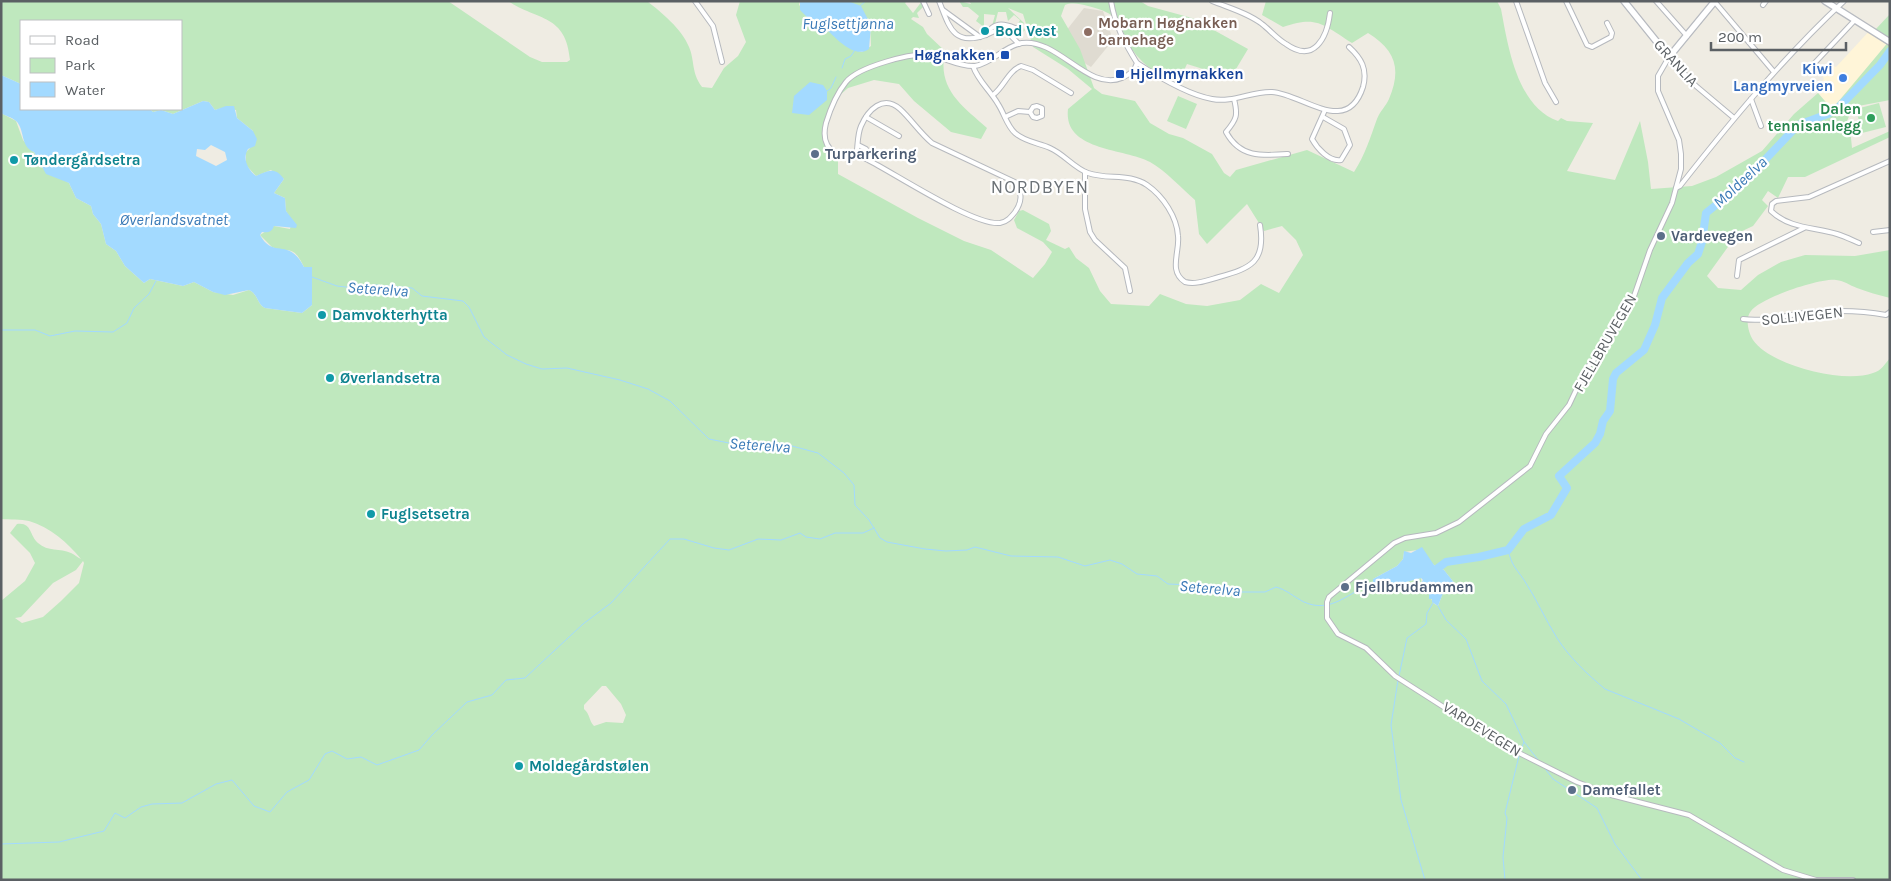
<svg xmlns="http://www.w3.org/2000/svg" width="1891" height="881" viewBox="0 0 1891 881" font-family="Karla,sans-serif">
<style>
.commercial{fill:#fff5d8}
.education{fill:#dfdbd1}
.green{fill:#bfe8be;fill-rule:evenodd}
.water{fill:#a3daff;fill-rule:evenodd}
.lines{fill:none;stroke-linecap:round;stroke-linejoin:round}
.stream{stroke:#a3daff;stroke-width:1}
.river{stroke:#a3daff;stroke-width:8}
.street-casing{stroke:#b6b9be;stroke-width:6}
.secondary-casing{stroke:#b7bac0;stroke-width:8}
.street{stroke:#fff;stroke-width:4}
.secondary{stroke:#fff;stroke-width:5.5}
.culture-dot{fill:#0f9aa8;stroke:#fff;stroke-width:2}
.education-dot{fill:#8d6e63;stroke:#fff;stroke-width:2}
.transit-dot{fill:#1a4fb4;stroke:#fff;stroke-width:2}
.shop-dot{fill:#3f7fe0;stroke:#fff;stroke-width:2}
.leisure-dot{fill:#2e9e5b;stroke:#fff;stroke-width:2}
.service-dot{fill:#5c6f8a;stroke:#fff;stroke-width:2}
.labels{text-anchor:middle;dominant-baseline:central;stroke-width:4.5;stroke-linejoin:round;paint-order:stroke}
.education-label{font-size:15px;font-weight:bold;fill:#785e54;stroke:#fff;text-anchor:start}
.culture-label{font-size:15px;font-weight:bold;fill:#0d838f;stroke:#fff;text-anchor:start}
.transit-label{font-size:15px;font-weight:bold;fill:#164399;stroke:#fff;text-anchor:end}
.street-label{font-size:15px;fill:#5b6064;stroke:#fff}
.shop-label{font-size:15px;font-weight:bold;fill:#366cbe;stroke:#fff;text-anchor:end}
.leisure-label{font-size:15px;font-weight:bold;fill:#27864d;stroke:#fff;text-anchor:end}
.service-label{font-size:15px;font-weight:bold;fill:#4e5e75;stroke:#fff;text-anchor:start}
.water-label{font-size:16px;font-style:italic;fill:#3a7ab7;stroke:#fff}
.quarter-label{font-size:18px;letter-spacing:1px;fill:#6c7277;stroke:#fff}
</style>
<rect width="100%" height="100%" fill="#efece3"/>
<path class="commercial" d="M1872 28 1890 40 1863 74 1831 109 1815 89 1824 79 1821 73 1829 64 1836 67Z"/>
<path class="education" d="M1084 8 1103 11 1113 40 1091 67 1055 45Z"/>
<g class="green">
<path d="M1 1H448L530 57 542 62H567L570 60C566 14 538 21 508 1H647C661 12 682 29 689 47 695 61 691 72 702 87L712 88 724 68 738 56 746 42 736 15 740 1H800L799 5 855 50 862 52 871 46 870 21 848 1H907L905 3 913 13 922 1 924 6 917 13 919 18 913 17 911 19 923 27 927 34 945 51C937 89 961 105 987 128L981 139 951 132 914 101 899 84 874 80 848 88 840 95 828 117 826 136 830 151 838 159V174L918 218 964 241 991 250 1033 278 1045 264 1052 252 1043 242 1017 228 1014 220 1019 211 1023 210 1049 224 1051 231 1046 240 1065 249 1069 247 1076 258 1089 268 1100 291 1111 304 1149 306 1160 294 1186 304 1207 306 1240 300 1261 284 1279 293 1303 255 1296 240 1282 226 1264 231 1247 204 1207 244 1199 234 1195 200C1181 188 1166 171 1150 162 1123 148 1063 151 1068 109L1092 89 1068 69 1033 47 1023 14 1008 8 1024 23 1021 26 1025 30 1018 37 1004 28 990 31 998 26 1016 28 1020 20 1014 15 1008 21 1006 12H998L995 24 992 26 995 15 984 14V27L976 21 979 16 968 7H963L959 1 971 4 969 1H1140L1148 6 1192 18 1248 49 1236 69 1219 74 1187 64 1178 83C1164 76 1149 70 1139 58 1115 31 1130 16 1088 6 1080 4 1072 2 1065 5L1061 16 1080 49 1094 88 1102 94 1135 101 1150 123 1169 134 1183 138 1212 154 1224 173 1230 177 1236 170 1307 150 1354 172C1365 155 1370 138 1377 119 1380 111 1386 106 1389 99 1402 68 1395 50 1368 33L1352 43C1323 25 1318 15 1283 27L1262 15 1266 1H1497L1501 9C1508 46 1517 107 1558 121L1561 118 1567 121 1593 123 1567 171 1615 180 1640 121 1648 162 1651 189 1692 186 1716 177 1762 151 1794 114 1818 93 1831 108H1833L1890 40V100L1853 107 1847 121 1850 128 1852 148 1890 131V137L1805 177H1788L1778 198 1768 191 1762 200 1768 206 1753 226 1738 233 1707 276 1718 288 1741 290 1758 275 1781 262 1805 255 1855 256 1890 250V298C1879 295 1867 292 1857 288 1849 285 1845 281 1836 280 1820 278 1760 298 1751 311 1745 318 1748 332 1753 340 1771 366 1844 384 1873 373 1881 371 1885 364 1890 358V880H1V601L25 581 35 563 30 553 10 533 17 524C32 522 29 535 38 543 48 552 60 548 71 553 74 554 78 558 81 559 68 543 50 527 29 521 21 519 10 520 1 519V113L16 121 23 140 36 155 41 167 69 183 76 198 91 206 93 214 101 224 106 244 116 251 125 266 144 283 150 279 183 286 194 282 213 292 233 295 249 290C258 294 257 304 265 308L302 313 312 305V267H304C292 242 289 255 272 247L260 235 274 226 290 229 292 221 286 211 285 198 274 193 284 179 271 170 256 176 246 165V152L251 147 253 131 237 118 236 110 222 108 215 110 209 102 203 101 173 114 161 110 153 112 150 109H181V21H21V84L1 75ZM1417 550 1434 565 1444 570 1459 589 1443 593 1438 606 1433 603 1429 593 1422 587 1421 578 1392 586H1377L1373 579 1397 566 1403 559 1404 552ZM83 561 84 563 79 583 61 601 43 617 22 623 15 618 21 617 53 583 76 570ZM602 686H606L621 704 626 715 623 723 606 722 594 726C589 721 590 714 584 709V705Z"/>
<path d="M1890 14V39L1875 30Z"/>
<path d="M1178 96 1197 104 1186 129 1167 121Z"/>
<path d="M1879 103 1886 127 1862 133 1856 109Z"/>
</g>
<g class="water">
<path d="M800 1H848L861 6 871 25 869 49C854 60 834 36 824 27L820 32 811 28 810 20 800 10Z"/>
<path d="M1 75 21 84V109H150L153 112 161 110 173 114 203 101 209 102 215 110 226 106H234L237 118 253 131 257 139 255 146 248 149C242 159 248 170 256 176 267 171 275 166 284 179L274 193 285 198 286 211 297 225 296 228 274 226C272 232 268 233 262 232L260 235C274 260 288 236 304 267H312V305L302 313 265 308C257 304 258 294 249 290L225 295 213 292 194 282 183 286 150 279 144 283 125 266 116 251 106 244 101 224 93 214 91 206 76 198 69 183 46 174 34 152C20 147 25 129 16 121 12 117 5 116 1 113ZM211 145 225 152 227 160 216 166 196 156 197 149 205 150Z"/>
<path d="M810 82 823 85 827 91V100L809 115 792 113 794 96Z"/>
<path d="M1422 547 1434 565 1444 570 1460 590 1443 593 1438 606 1432 602V599H1429V593L1419 586 1423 580 1421 578 1392 586 1373 585V579L1397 566 1403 559 1404 551 1411 553Z"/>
</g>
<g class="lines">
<g class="stream">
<path d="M860 6 866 1"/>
<path d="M842 68 845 59 851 56 855 50"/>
<path d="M827 91 831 88 836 77"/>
<path d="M312 277 337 286 354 288 375 285 412 288 422 296 463 301 469 307 484 337 507 355 526 364 542 369 567 368 620 380 648 389 670 401 709 439 734 444 781 443 818 453 844 473 854 485 855 505 869 520 880 538 887 542 925 549 946 551 967 550 975 547 1011 556 1058 557 1085 566 1110 560 1122 564 1137 574 1157 576 1168 584 1193 585 1226 592H1265L1276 587C1287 590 1294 597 1304 602 1331 614 1348 593 1372 583"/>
<path d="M1 330H35L50 336 75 331 113 332 127 323 134 308 149 294 156 281"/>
<path d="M1508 550C1512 566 1515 567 1524 580 1536 598 1545 619 1557 638 1569 657 1587 674 1605 689L1679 719 1720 743 1735 758 1744 762"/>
<path d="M1438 606 1446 620 1466 639 1482 681 1506 704 1524 742 1520 752"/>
<path d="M1399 676 1407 638 1426 624 1427 613 1433 603"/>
<path d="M1398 680 1391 725 1401 800 1425 880"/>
<path d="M1524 742 1539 761"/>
<path d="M1543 766 1553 779 1597 808 1615 844 1642 880"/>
<path d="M1 844 59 842 104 831 115 813 125 818 141 807 152 804 182 803 216 784 232 780 254 806 270 812 287 792 309 780 325 754 332 751 347 759 361 757 377 765 419 750 432 735 467 702 492 695 506 680 525 678 583 624 611 603 670 539H684L714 548 729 550 758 539 781 540 800 533 806 537 820 539 835 533H863L874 528"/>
<path d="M1505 880 1503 857 1507 818 1505 813 1519 756"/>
</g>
<path class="river" d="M1438 568 1446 562 1479 557 1508 550 1524 529 1551 515 1567 488 1559 476 1595 443 1600 434 1603 421 1610 411 1613 379 1616 373 1644 350 1655 325 1662 298 1688 263 1698 254 1702 242 1706 213 1741 185 1798 125 1828 114 1839 107 1880 65 1890 51"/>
<defs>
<g id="street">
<path d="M695 1 713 26 722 62"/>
<path d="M923 1 929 14"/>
<path d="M939 1C949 26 953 47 986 35 993 32 997 29 1005 30L1019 44"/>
<path d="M1212 1C1229 8 1248 13 1262 24 1270 30 1277 39 1286 44 1314 64 1327 38 1330 13"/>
<path d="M1516 1 1545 83 1556 102"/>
<path d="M1566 1 1587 45 1592 47 1611 37 1612 33 1607 23"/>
<path d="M1656 1 1687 36"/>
<path d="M1714 1 1774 72"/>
<path d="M1763 5 1766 1"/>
<path d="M943 10 980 37"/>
<path d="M986 35C993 22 1003 23 1015 28"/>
<path d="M1137 63C1157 76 1189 95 1212 99 1233 103 1252 91 1272 92 1303 94 1347 137 1363 87 1368 69 1361 58 1349 47"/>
<path d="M973 66C978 81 990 90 998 104 1004 113 1007 126 1015 133 1025 142 1039 143 1050 148 1064 154 1074 168 1088 173 1108 180 1129 173 1147 185 1163 196 1177 217 1178 236 1180 252 1168 271 1185 282 1196 285 1208 280 1219 277 1251 268 1266 262 1260 225"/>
<path d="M1809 69 1855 20"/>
<path d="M993 95C1004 87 1008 71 1021 66L1033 70 1071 93"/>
<path d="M1234 99C1238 115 1237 119 1226 132 1240 158 1262 156 1288 154"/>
<path d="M1751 99 1761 126"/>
<path d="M866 117 899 136"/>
<path d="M1005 117 1018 111 1030 112 1033 117 1037 118 1042 116V108L1037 106 1033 107 1030 112"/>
<path d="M1323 117 1344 129 1350 145 1341 160C1329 162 1317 148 1312 139L1325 110"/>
<path d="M1734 118 1696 86 1669 57 1658 76V91L1679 140 1681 154V169L1672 203 1650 250 1632 302 1606 345 1586 369 1569 405 1546 434 1530 466 1459 522 1436 533 1405 538 1394 543 1329 597 1327 602V618L1338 634 1366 648 1395 676 1503 745 1577 782 1611 795 1689 815 1783 870 1816 880H1853"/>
<path d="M858 145 866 149 867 159"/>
<path d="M856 157C858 147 857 135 861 126 868 110 883 94 900 109 911 119 920 133 932 143L1017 183C1022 194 1022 202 1015 212 1011 217 1007 222 1000 223 974 226 894 173 868 160 858 154 846 158 835 153 824 146 823 135 826 123 830 110 837 93 846 82 858 67 912 52 931 55 945 58 960 67 975 66 993 63 1004 46 1022 43 1058 38 1088 92 1122 78 1129 75 1135 70 1137 63 1124 42 1115 25 1111 1"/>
<path d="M1085 172V209L1090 232 1095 240 1125 268 1130 291"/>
<path d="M1676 188 1680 186C1731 121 1784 57 1844 1"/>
<path d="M1873 232 1890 230"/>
<path d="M1859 243C1852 240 1844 236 1837 234 1814 227 1790 229 1771 211L1772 204 1776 201 1809 197 1890 161"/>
<path d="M1737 276 1739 260 1804 228"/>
<path d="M1743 319C1764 322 1783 316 1804 313 1831 310 1860 310 1886 315L1890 312"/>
</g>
<g id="secondary">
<path d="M1624 1 1669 57 1715 1"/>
<path d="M1825 1 1890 42"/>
</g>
</defs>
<use href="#street" class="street-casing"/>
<use href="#secondary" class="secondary-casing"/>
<use href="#street" class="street"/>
<use href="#secondary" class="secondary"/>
</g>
<g class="culture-dot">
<circle cx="985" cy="31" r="5"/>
<circle cx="14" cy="160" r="5"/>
<circle cx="322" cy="315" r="5"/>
<circle cx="330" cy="378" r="5"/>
<circle cx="371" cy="514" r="5"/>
<circle cx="519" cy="766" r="5"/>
</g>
<circle class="education-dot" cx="1088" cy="32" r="5"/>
<g class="transit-dot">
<rect x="1000" y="50" width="10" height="10" rx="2.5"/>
<rect x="1115" y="69" width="10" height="10" rx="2.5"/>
</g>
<circle class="shop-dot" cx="1843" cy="78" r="5"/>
<circle class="leisure-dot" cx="1871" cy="118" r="5"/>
<g class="service-dot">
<circle cx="815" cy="154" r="5"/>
<circle cx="1661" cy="236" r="5"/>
<circle cx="1345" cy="587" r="5"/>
<circle cx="1572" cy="790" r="5"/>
</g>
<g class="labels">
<g class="education-label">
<text x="1098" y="23">Mobarn Høgnakken<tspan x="1098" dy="17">barnehage</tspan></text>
</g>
<g class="culture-label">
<text x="995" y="31">Bod Vest</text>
<text x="24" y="160">Tøndergårdsetra</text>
<text x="332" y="315">Damvokterhytta</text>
<text x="340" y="378">Øverlandsetra</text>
<text x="381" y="514">Fuglsetsetra</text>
<text x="529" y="766">Moldegårdstølen</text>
</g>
<g class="transit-label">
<text x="995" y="55">Høgnakken</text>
<text x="1130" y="74" text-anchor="start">Hjellmyrnakken</text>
</g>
<g class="street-label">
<text transform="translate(1676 63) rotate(48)">GRANLIA</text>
<text transform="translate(1802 316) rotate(-6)">SOLLIVEGEN</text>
<text transform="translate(1605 343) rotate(-60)">FJELLBRUVEGEN</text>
<text transform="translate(1482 729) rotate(32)">VARDEVEGEN</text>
</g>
<g class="shop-label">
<text x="1833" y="69">Kiwi<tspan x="1833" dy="17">Langmyrveien</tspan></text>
</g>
<g class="leisure-label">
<text x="1861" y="109">Dalen<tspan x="1861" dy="17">tennisanlegg</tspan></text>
</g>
<g class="service-label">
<text x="825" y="154">Turparkering</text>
<text x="1671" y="236">Vardevegen</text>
<text x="1355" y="587">Fjellbrudammen</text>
<text x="1582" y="790">Damefallet</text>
</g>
<g class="water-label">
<text x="848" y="23">Fuglsettjønna</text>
<text transform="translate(1740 182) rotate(-43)">Moldeelva</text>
<text x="174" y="219">Øverlandsvatnet</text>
<text transform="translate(378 289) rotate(4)">Seterelva</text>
<text transform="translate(760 445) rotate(4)">Seterelva</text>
<text transform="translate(1210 588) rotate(5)">Seterelva</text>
</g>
<g class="quarter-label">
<text x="1040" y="187">NORDBYEN</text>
</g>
</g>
<rect width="1891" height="881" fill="none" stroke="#5b6064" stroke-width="5"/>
<rect x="20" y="20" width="162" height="90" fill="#ffffff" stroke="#bdbfc1"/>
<rect x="30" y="36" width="25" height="8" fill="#ffffff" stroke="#bdbfc1"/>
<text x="65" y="45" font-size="15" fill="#5b6064">Road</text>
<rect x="30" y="58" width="25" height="15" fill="#bfe8be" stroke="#bdbfc1"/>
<text x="65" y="70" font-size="15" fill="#5b6064">Park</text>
<rect x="30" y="82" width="25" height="15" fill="#a3daff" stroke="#bdbfc1"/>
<text x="65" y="95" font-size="15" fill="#5b6064">Water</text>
<path d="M1711 42v8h135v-8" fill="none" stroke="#5b6064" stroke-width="2.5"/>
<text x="1718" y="42" font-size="15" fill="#5b6064" stroke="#ffffff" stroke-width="4" paint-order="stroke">200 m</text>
</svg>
